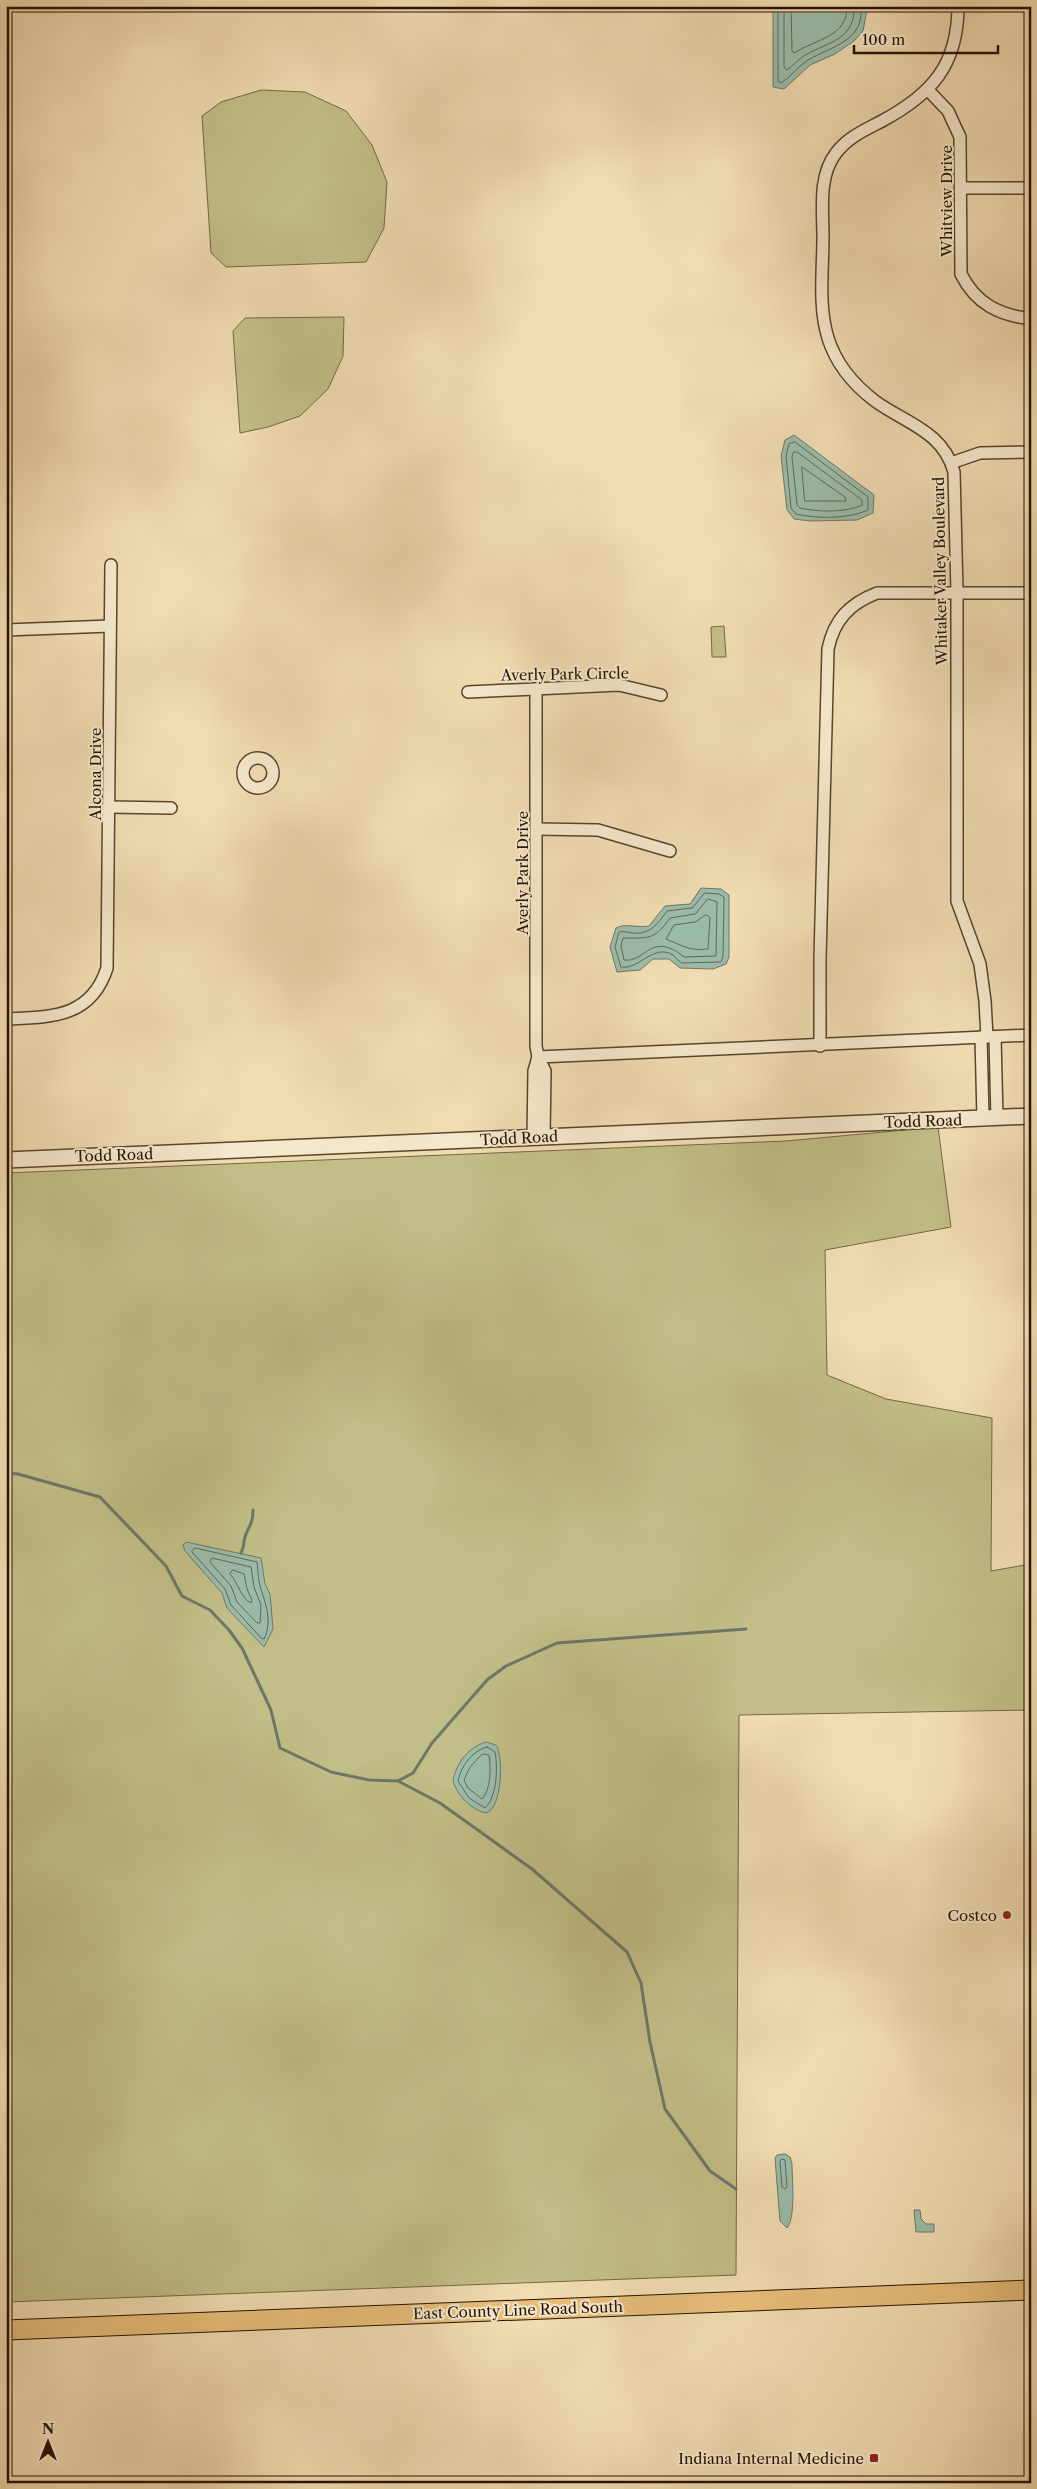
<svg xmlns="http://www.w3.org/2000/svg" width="1037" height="2489" viewBox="0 0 1037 2489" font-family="'Libre Caslon Text',serif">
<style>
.green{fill:#c2be87;stroke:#746844}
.water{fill:#9bbcab;stroke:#6c7867}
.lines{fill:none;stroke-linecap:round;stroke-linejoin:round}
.shore{stroke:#606856;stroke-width:1}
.stream{stroke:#6c7867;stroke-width:3}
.minor-casing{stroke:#58452c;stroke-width:14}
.tertiary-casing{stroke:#58452c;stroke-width:18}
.primary-casing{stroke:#251300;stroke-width:21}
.minor{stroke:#f6e8cd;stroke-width:11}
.tertiary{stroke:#f6e8cd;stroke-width:15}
.primary{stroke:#e8be79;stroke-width:19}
.poi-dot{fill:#8f2418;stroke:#f6e8cd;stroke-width:2}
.labels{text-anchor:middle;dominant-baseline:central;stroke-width:4;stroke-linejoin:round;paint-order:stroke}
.street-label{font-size:15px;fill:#251300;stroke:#f6e8cd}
.poi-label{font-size:15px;fill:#251300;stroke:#f6e8cd;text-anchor:end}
</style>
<rect width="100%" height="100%" fill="#f1dcb2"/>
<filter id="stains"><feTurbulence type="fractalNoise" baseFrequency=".004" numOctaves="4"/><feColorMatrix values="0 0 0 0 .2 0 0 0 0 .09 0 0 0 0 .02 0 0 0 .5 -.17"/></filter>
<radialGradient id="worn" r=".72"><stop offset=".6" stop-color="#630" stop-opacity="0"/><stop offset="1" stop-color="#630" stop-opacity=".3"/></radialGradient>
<g class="green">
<path d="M261 90 305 92 346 111 372 145 387 182 384 228 366 262 226 267 211 253 202 116 221 102Z"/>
<path d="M344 317 343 356 328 389 300 416 268 427 240 433 233 331 245 318Z"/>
<path d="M724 626 726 657H712L711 627Z"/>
<path d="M938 1127 951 1227 825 1250 827 1375 886 1399 992 1418 991 1571 1025 1565 1031 1560V1710L739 1715 736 2275 6 2302V1173L786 1141Z"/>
</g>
<g class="water">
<path d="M775 6H864L867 10 863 31 854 41 835 54 810 65 784 89 773 87V7Z"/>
<path d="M794 435 874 495 873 513 857 520 810 521 794 519 787 510 781 456 785 440Z"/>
<path d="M701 888 721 889 729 895V957L726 964 713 969 680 968 669 959H653L640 970 617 972 610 947 616 928C624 923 638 928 649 926L665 906 690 904Z"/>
<path d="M186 1542 261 1558 265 1584 270 1594 273 1629 264 1647 227 1608 222 1593 185 1551 183 1545Z"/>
<path d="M486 1742 496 1745C504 1757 502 1809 486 1813 471 1810 457 1795 453 1781 456 1763 469 1747 486 1742Z"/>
<path d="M785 2154 790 2157 792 2164C792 2179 796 2217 787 2228L780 2221 775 2158 777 2155Z"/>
<path d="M914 2210H920L921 2219 926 2224H934V2232H916Z"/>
</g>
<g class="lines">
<g class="shore">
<path d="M778 6V81L781 83C791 77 798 66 808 60 832 46 865 41 861 6"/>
<path d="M784 6V67L787 70C793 66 799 59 805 55 829 42 856 39 854 6"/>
<path d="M791 6 792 51 794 53C816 39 848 37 847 6"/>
<path d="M795 442 868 497V510C849 519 817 519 796 514L791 508 786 456 789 444Z"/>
<path d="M794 452H797L862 500V505C847 513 816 512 800 508L797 505 792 457Z"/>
<path d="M802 467 845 497 846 501H805Z"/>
<path d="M705 893 719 894 724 897 723 956 721 962 682 963C678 961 676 958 673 955 654 943 639 970 621 967L615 947 619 932C624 931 627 932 631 933 650 935 657 925 667 911L692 908Z"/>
<path d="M708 899 717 902 716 956 684 957C651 930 646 963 624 960L621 946 623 938C648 938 655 940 670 918L695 914Z"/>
<path d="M706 915 710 917 708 949C688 951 684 946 666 939L674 925 695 922Z"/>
<path d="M195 1548 257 1562C258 1570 258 1578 260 1586 265 1602 273 1621 264 1639L261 1638 231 1605 225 1589 192 1552Z"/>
<path d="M212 1558 251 1567 254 1587 261 1605 260 1623H257L237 1602 231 1586 210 1562Z"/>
<path d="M233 1570 244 1574 247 1589 252 1600 251 1603C241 1599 238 1582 230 1574Z"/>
<path d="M487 1747 495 1752C498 1768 497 1797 485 1808L469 1798 458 1781C461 1766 472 1751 487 1747Z"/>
<path d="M483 1754 489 1755C491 1767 491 1790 482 1799L468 1788 464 1780 470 1767Z"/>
<path d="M782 2159 785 2160 787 2187 785 2189 782 2187 780 2162Z"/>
</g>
<g class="stream">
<path d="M6 1473 18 1474 100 1497 166 1566 182 1596 210 1610 229 1630 242 1648 271 1710 280 1748 331 1772 369 1780 398 1781 413 1773 432 1743 487 1680 506 1666 557 1643 746 1629"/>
<path d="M241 1553C245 1545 243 1543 245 1537 249 1525 253 1524 253 1510"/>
<path d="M398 1781 440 1803 532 1869 627 1952 641 1983 650 2042 665 2109 710 2171 736 2189"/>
</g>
<defs>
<g id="minor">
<path d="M958 6C958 65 932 94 882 121 865 130 848 137 836 153 818 176 823 210 823 237 823 270 818 306 828 338 836 364 854 385 875 401 905 423 943 431 954 472L957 592V901L980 964 985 1001 987 1037"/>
<path d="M928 90 948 111 960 137 961 274C976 304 999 315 1031 319"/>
<path d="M962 188H1031"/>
<path d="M951 463 980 453 1031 452"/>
<path d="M6 630 110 626"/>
<path d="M536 689V1046L538 1057 1031 1035"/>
<path d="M468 692 619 685 661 695"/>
<circle cx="258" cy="773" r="15"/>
<path d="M109 807 171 808"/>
<path d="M537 829 598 830 670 851"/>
<path d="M6 1019C51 1017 91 1018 107 968L111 565"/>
<path d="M981 1037 983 1118"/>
<path d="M995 1037 997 1118"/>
<path d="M820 1046V959L828 649C834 620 849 604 877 593H1031"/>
<path d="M533 1138 534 1071 538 1057 545 1071 544 1137"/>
</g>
<path id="tertiary" d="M6 1160 1031 1116"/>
<path id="primary" d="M6 2330 1031 2290"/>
</defs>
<use href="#minor" class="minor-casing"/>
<use href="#tertiary" class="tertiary-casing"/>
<use href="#primary" class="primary-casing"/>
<use href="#minor" class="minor"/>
<use href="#tertiary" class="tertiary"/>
<use href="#primary" class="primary"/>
</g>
<g class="poi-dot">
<circle cx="1007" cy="1915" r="5"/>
<rect x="869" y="2453" width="10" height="10" rx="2.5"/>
</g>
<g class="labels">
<g class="street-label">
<text transform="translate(946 201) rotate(-90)">Whitview Drive</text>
<text transform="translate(940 571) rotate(-91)">Whitaker Valley Boulevard</text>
<text transform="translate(565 674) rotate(-1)">Averly Park Circle</text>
<text transform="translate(95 774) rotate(-90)">Alcona Drive</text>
<text transform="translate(522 873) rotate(-90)">Averly Park Drive</text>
<text transform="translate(923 1121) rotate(-2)">Todd Road</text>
<text transform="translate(519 1138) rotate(-3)">Todd Road</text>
<text transform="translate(114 1155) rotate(-2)">Todd Road</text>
<text transform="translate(518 2310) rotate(-2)">East County Line Road South</text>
</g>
<g class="poi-label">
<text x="997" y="1915">Costco</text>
<text x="864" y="2458">Indiana Internal Medicine</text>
</g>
</g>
<rect width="1037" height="2489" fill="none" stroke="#f1dcb2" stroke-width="25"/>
<rect x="8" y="8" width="1022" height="2474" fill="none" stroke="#251300" stroke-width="2.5"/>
<rect x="12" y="12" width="1012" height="2464" fill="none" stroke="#251300"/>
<g transform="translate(48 2442)" stroke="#f6e8cd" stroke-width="4" paint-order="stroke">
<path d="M0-4L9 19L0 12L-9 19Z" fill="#251300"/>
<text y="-8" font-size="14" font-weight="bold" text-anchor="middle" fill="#251300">N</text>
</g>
<path d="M854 45v8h144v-8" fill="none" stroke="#251300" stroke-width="2.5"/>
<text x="862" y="45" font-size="15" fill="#251300" stroke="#f6e8cd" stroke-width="4" paint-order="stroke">100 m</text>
<rect width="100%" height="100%" filter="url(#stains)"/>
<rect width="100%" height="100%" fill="url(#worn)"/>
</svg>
